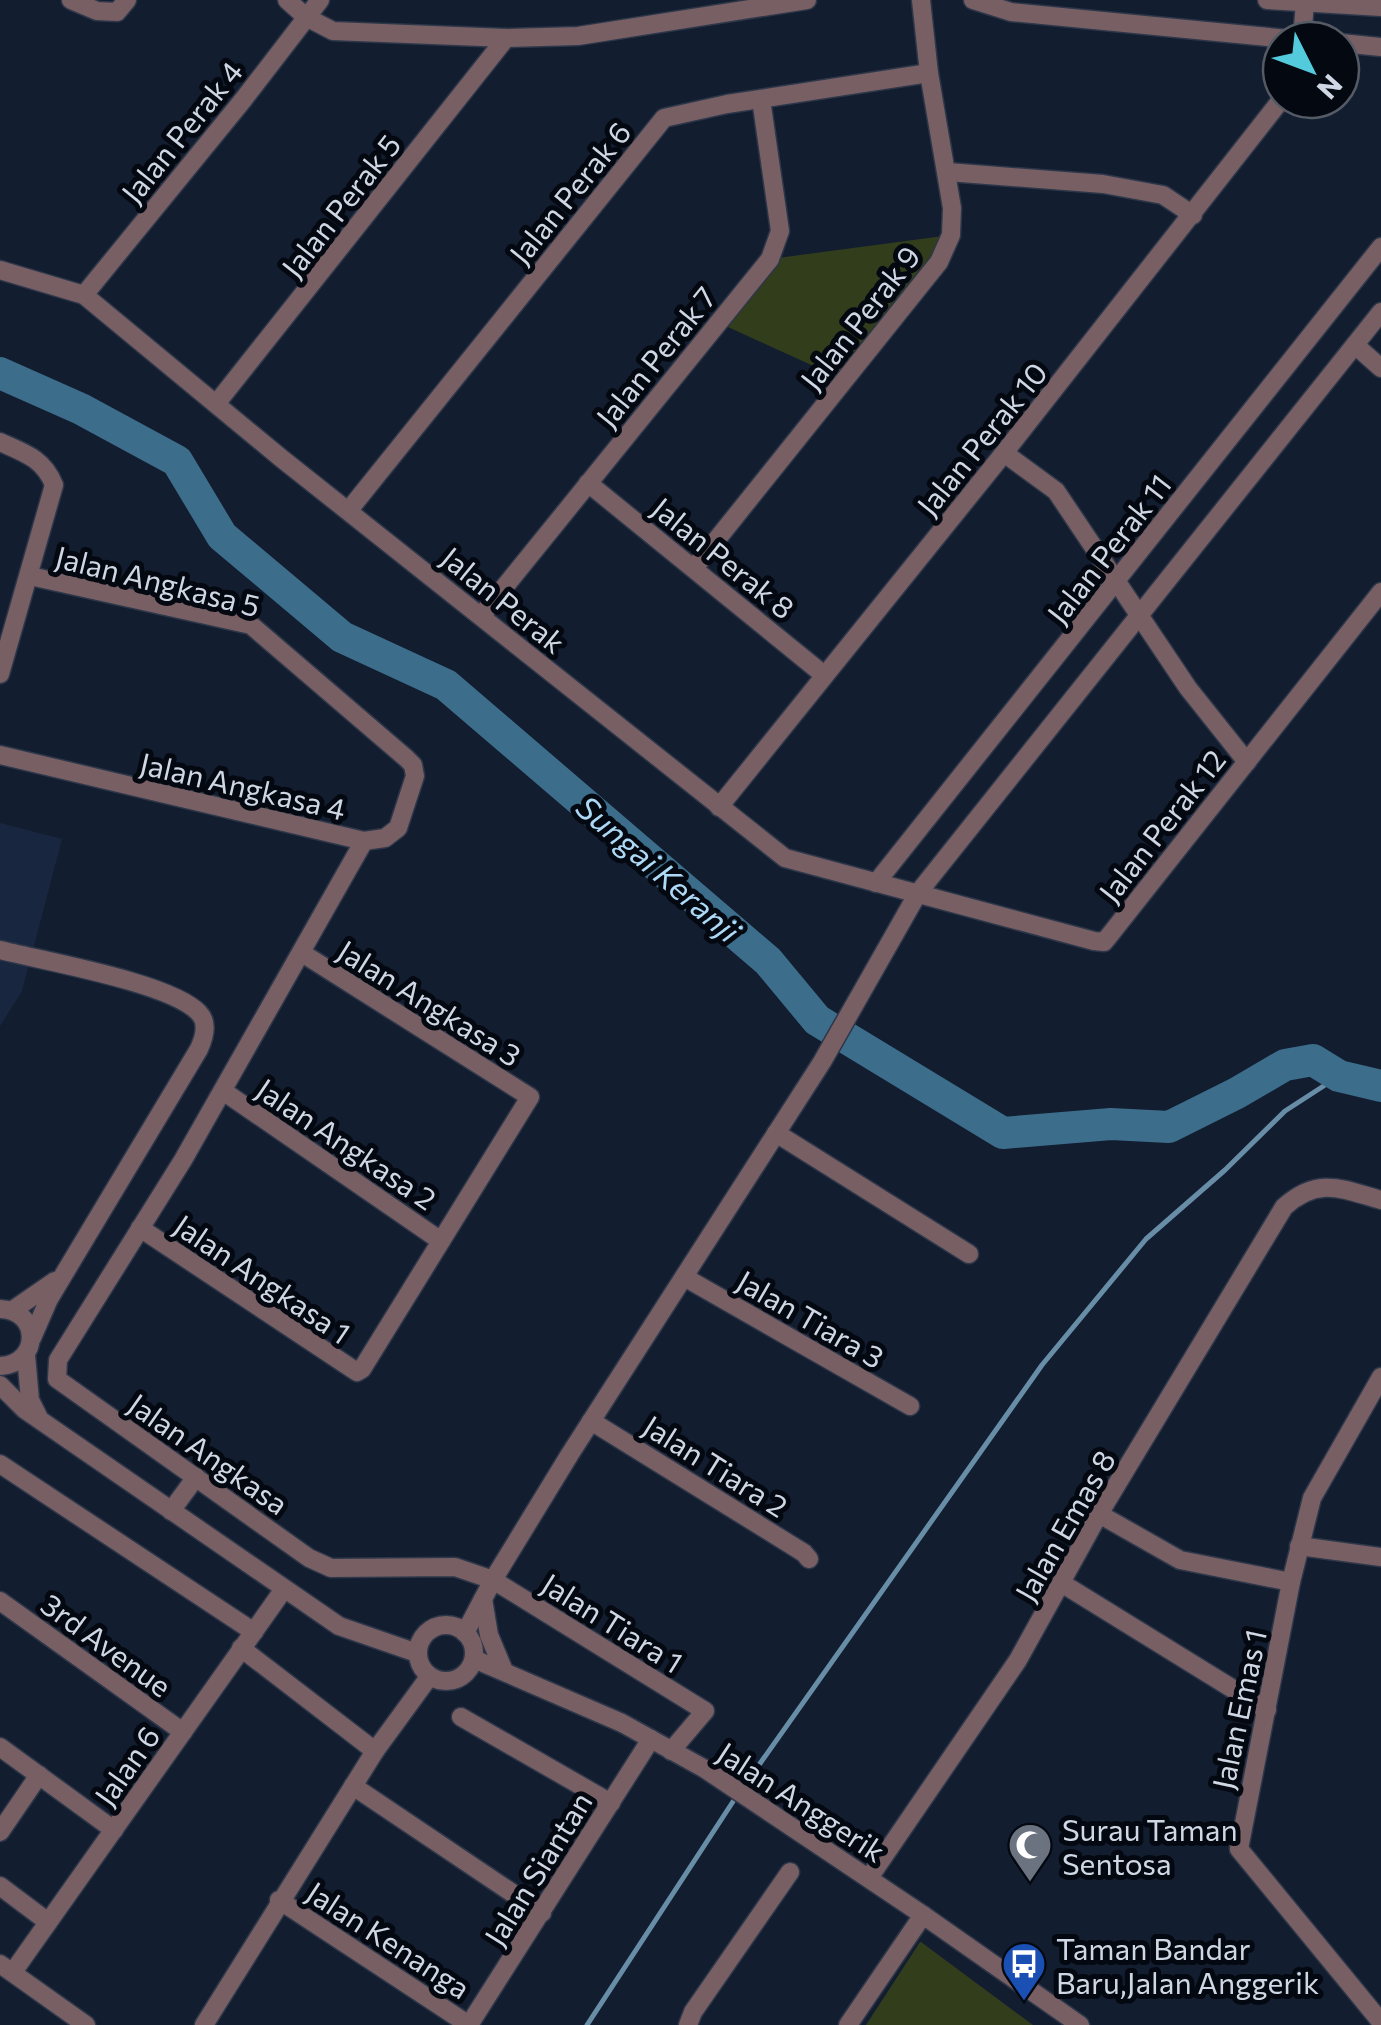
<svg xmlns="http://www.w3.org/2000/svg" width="1381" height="2025" viewBox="0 0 1381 2025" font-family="Commissioner,sans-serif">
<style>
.built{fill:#19263f}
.green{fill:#323d1c}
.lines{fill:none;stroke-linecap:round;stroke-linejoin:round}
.stream{stroke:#688da6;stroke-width:5}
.river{stroke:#3c6d8b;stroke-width:32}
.minor-casing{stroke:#2d3749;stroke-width:21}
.minor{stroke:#775f64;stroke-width:18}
.labels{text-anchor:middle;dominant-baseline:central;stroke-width:10;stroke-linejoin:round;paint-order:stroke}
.street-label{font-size:30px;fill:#cfd7e4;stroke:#040810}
.poi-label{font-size:30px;fill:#cfd7e4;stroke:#040810;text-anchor:start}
.water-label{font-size:32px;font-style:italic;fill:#add9f6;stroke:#040810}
</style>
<rect width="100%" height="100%" fill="#131d30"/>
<path class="built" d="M0 823 62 839 22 991 0 1026Z"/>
<g class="green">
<path d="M951 235 844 380 717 322 770 259Z"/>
<path d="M920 1942H921L1033 2025H866Z"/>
</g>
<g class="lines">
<g class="stream">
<path d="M742 1789 1042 1365 1146 1239 1225 1170 1285 1111 1339 1076"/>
<path d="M587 2025 736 1797"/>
</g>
<path class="river" d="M0 373 81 409 177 461 222 536 342 637 446 685 768 961 817 1020 1003 1133 1111 1124 1169 1127 1237 1093 1285 1065 1313 1060 1339 1076 1381 1086"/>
<defs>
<g id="minor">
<path d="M71 0 97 11 117 12 127 0"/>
<path d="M287 0 306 17 333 31 506 38 578 36 807 0"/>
<path d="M973 0 1011 12 1299 40"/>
<path d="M1267 0 1381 7"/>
<path d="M1302 40 1305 2"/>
<path d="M1341 43 1381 47"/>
<path d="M948 172 1103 184 1163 195 1193 215"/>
<path d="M0 270 84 295 281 458 785 858 1094 941 1104 942 1109 936 1381 592"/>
<path d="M84 295 243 100 320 0"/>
<path d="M1355 345 1381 368"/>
<path d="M216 404 506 38"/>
<path d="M0 442C25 453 44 459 54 485L0 674"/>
<path d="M1004 453 1056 491 1188 688 1247 762"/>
<path d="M588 483 824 675"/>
<path d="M349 510 664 118 727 104 929 73"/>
<path d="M694 568 939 262 951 235 952 208 929 73 921 0"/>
<path d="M481 616 770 259 780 231 761 99"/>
<path d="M0 755 364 841 385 838 398 828 415 776 413 765 406 758 251 625 30 576"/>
<path d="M719 807 1004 453 1281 100"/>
<path d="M364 841 183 1160 58 1360 57 1379 309 1558 331 1568 455 1567 493 1580 705 1711 671 1751"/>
<path d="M876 883 1381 247"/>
<path d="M0 950C43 961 172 983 199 1013 209 1023 204 1038 199 1049L49 1299 32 1338"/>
<path d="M223 1091 441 1241"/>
<path d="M776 1133 969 1254"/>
<path d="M140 1228 357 1372 362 1369 530 1097 302 953"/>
<path d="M684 1277 910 1406"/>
<path d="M0 1309C41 1310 41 1364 0 1366"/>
<path d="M13 1310 55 1281"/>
<path d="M26 1355 30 1400 38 1416"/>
<path d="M1381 1377 1312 1498 1291 1582 1239 1849 1381 2022"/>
<path d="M0 1385 24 1409 339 1626 417 1653"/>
<path d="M591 1421 804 1553 809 1559"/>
<path d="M0 1464 254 1632"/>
<path d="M171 1511 196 1477"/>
<path d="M1099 1514 1180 1560 1291 1582"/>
<path d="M1299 1546 1381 1557"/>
<path d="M1063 1584 1267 1710"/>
<path d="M483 1599 489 1635 504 1671"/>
<path d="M0 1601 183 1732"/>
<circle cx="446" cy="1653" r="28"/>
<path d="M465 1633 493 1580 570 1454 822 1062 918 893 1381 312"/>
<path d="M241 1648 375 1751"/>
<path d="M474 1659 622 1723 705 1769 923 1915 1080 2025"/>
<path d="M461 1717 611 1803"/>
<path d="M0 1747 114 1830"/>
<path d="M353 1786 542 1913"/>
<path d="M0 1832 39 1775"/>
<path d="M869 1878 1018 1660 1099 1514 1284 1207C1318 1176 1342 1189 1381 1200"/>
<path d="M0 1886 48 1922"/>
<path d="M279 1900 469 2025"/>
<path d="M0 1964 86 2025"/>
<path d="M13 1972 284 1589"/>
<path d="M204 2025 375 1751 429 1677"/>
<path d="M469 2025 651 1739"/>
<path d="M688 2025 693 2012 790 1872"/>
<path d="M848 2025 923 1915"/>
</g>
</defs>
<use href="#minor" class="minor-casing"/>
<use href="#minor" class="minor"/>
</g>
<defs>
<symbol id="mosque-pin" viewBox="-11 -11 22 30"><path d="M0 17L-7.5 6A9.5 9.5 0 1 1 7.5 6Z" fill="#6b7280" stroke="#040810"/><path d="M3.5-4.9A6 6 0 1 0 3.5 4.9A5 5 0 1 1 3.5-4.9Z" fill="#fff"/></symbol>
<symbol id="bus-pin" viewBox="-11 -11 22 30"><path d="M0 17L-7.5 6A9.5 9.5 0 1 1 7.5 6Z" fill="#1a4fb4" stroke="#040810"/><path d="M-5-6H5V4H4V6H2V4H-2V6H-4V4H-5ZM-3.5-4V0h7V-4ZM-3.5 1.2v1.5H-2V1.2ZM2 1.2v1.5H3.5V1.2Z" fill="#fff"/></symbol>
</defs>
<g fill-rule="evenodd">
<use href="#mosque-pin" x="1005" y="1820" width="50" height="68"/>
<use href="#bus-pin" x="999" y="1939" width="50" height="68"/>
</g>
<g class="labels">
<g class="street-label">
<text transform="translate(181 131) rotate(-51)">Jalan Perak 4</text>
<text transform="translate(569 192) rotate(-51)">Jalan Perak 6</text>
<text transform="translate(340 205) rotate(-52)">Jalan Perak 5</text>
<text transform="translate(859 317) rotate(-52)">Jalan Perak 9</text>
<text transform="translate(655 356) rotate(-51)">Jalan Perak 7</text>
<text transform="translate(981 438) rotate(-51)">Jalan Perak 10</text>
<text transform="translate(1108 548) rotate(-52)">Jalan Perak 11</text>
<text transform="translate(724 557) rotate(39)">Jalan Perak 8</text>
<text transform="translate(158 580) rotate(14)">Jalan Angkasa 5</text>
<text transform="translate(504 599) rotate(39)">Jalan Perak</text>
<text transform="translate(243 785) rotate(13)">Jalan Angkasa 4</text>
<text transform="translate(1161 825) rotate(-52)">Jalan Perak 12</text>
<text transform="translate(430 1002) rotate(32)">Jalan Angkasa 3</text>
<text transform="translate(347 1143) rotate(34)">Jalan Angkasa 2</text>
<text transform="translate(263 1278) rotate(34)">Jalan Angkasa 1</text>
<text transform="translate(811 1318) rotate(30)">Jalan Tiara 3</text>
<text transform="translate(209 1453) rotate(35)">Jalan Angkasa</text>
<text transform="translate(716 1465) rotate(32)">Jalan Tiara 2</text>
<text transform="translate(1064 1525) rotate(-60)">Jalan Emas 8</text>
<text transform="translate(613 1622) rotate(32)">Jalan Tiara 1</text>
<text transform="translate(107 1644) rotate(36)">3rd Avenue</text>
<text transform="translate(1238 1709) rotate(-78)">Jalan Emas 1</text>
<text transform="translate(126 1765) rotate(-55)">Jalan 6</text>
<text transform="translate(802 1801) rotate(33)">Jalan Anggerik</text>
<text transform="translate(537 1868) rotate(-58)">Jalan Siantan</text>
<text transform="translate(389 1939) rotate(33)">Jalan Kenanga</text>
</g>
<g class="poi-label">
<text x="1062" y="1828">Surau Taman<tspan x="1062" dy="34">Sentosa</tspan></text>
<text x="1056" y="1947">Taman Bandar<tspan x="1056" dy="34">Baru,Jalan Anggerik</tspan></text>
</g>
<g class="water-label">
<text transform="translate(659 868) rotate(41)">Sungai Keranji</text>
</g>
</g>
<g transform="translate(1311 70) rotate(132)"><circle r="48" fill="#040810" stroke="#555b65" stroke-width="2.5"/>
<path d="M0-8L18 38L0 25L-18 38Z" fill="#54cadd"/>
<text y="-15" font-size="28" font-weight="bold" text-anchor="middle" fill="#cfd7e4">N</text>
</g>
</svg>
